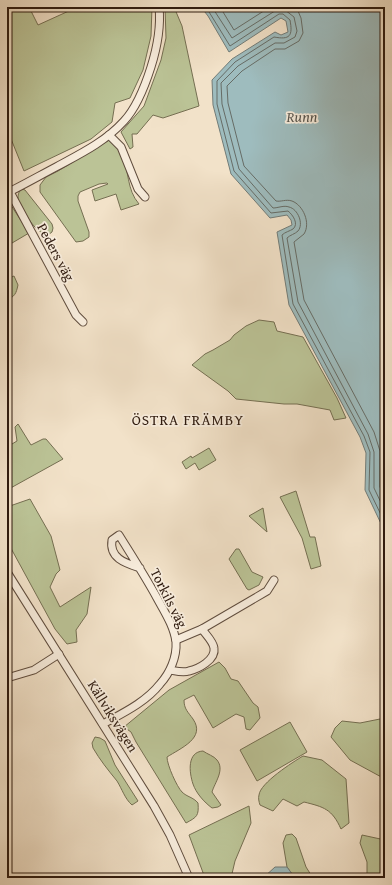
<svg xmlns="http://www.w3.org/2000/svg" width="392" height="885" viewBox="0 0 392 885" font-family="'Gentium Book Plus',serif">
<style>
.green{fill:#bbc396;stroke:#756f52}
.water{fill:#9ebcbe;stroke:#727c78}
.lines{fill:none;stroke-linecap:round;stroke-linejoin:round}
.shore{stroke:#666c66;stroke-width:1}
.minor-casing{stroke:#604d3e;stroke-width:9}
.minor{stroke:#f7ecdc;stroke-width:7}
.labels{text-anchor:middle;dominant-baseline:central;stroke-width:3.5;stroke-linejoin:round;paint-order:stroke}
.street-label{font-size:14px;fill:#2f1b0f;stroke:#f7ecdc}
.water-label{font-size:15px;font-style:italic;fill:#56534c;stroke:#f7ecdc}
.neighbourhood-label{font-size:15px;letter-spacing:1px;fill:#2f1b0f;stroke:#f7ecdc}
</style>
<rect width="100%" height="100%" fill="#f2e2c9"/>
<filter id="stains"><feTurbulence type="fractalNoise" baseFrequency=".005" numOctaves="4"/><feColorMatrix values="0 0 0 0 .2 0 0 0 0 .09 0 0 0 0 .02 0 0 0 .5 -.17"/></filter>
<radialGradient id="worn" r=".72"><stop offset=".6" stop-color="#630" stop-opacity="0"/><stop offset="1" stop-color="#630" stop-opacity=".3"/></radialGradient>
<g class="green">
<path d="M7 7H29L38 25 71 10 69 7H152L151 36 143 70 130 98 115 103 112 122 91 139 24 171 7 129Z"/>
<path d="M165 7H174L182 26 199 106 163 118 153 115 137 134H132L133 147 130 149 121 132 144 106 161 60 166 38Z"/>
<path d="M109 140C113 144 119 149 121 154 130 171 126 189 139 204L121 210 116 194 95 201 92 190 108 184 107 183 99 184 80 192 78 196V201L89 232V237L83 241 76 242 40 192V185L46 177 58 171Z"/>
<path d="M22 189 25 190 52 224 53 228 52 232 48 235C33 232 25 212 18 200 18 195 18 192 22 189Z"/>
<path d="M7 199 29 233 7 246Z"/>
<path d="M14 276 18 285C16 294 15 296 7 300V279Z"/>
<path d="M259 320 274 322 277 331 303 337 337 398 346 418 334 420 330 410 297 404H284L236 399 228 391 192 365 205 354 213 350 230 340 234 335 246 326Z"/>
<path d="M18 424 31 445 43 439H46L63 459 7 490V447L17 441 15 427Z"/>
<path d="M209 448 216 460 199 470 195 463 186 469 182 462 191 456 192 458Z"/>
<path d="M296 491 310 537H315L321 566 311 569 302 538 280 497Z"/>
<path d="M30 499 51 536 60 570 56 574 50 587 60 607 91 587 87 614 76 630 77 642 67 644 55 629 7 541V507Z"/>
<path d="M263 508 267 532 249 516Z"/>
<path d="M236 549H239L252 572 263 577 259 585 249 590 247 589 229 559Z"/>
<path d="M219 662 225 668 231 679 238 681 253 703 258 707 260 718 250 730 246 729 244 717 236 714 213 728 194 695 184 700C184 709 188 712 193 719 206 738 181 748 167 757 167 765 177 787 182 792 187 797 193 797 198 803 199 816 197 817 186 823L136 742 131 732 124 727 169 690Z"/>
<path d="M385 718V779L350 760 331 737 335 728 342 721 360 723Z"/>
<path d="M290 722 307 752 257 781 240 750Z"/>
<path d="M95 737 100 738 105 741 115 765 138 801 132 805C125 799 122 789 117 781 108 770 100 760 93 748L92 743Z"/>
<path d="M203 751C207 754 214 756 217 760 225 770 215 782 212 792L221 805 218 807 212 808C204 802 196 793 193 784 189 772 187 752 203 751Z"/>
<path d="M303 756 322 760 346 779 349 823 341 829C332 809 324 807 304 802L297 806 283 799 273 811 260 805C259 802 258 798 259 795 260 783 293 762 303 756Z"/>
<path d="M249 806 251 823 235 861 231 878H205L189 835Z"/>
<path d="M292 834 296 838 306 867 313 878H295L287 867 283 843 286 835Z"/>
<path d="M362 835 385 840V878H367V862L360 843Z"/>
</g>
<g class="water">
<path d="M201 7H385V532L365 490 366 453 360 437 289 305 277 232 292 225 291 220 287 215 270 218 231 174 213 105 212 80 232 59 275 32 281 35 288 32 286 21 281 18 229 52 208 16Z"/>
<path d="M275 867H287L295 878H263Z"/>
</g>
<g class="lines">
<g class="shore">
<path d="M206 7 230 46 279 14H283L290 20C293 36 290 40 274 37L235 62 217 81V104L234 171 271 213 288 211C293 215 299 224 293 229 290 231 285 232 282 235L293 304 364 436 370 452 369 490 385 523"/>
<path d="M212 7 232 38 278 9 285 10 294 17 297 31 295 37 284 43H275L238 66 221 83 222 104 239 169 273 208C278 208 284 205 289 207 298 209 304 224 298 231 295 234 290 235 287 238L298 302 368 434 374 452V488L385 511"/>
<path d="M220 7 234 30 270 7"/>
<path d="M292 7 298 11 301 18 303 33 299 41 285 49H275L242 71 227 86 228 103 244 166 276 201C281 202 286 199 292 201 303 205 311 223 304 234 301 237 297 239 294 242L304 300 374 432 380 451V487L385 497"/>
</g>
<defs>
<g id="minor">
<path d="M109 135 121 147 138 189 145 197"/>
<path d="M10 192 76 315 83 322"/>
<path d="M7 193C23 185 39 176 56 167 80 154 105 142 124 121 137 107 145 86 151 67 157 48 161 27 159 7"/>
<path d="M7 572 154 806 170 835 189 878"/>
<path d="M176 640 202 629 267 591 274 580"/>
<path d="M170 670C176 671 183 673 189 671 198 669 216 660 214 648 213 641 206 635 202 629"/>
<path d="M7 678 34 670 59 654"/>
<path d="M103 724C123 713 146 702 160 684 170 673 177 657 176 642 174 626 164 611 157 598 145 576 132 556 119 535L112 540C109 558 125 563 140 568"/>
</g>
</defs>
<use href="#minor" class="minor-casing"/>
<use href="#minor" class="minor"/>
</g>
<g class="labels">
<g class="street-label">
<text transform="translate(56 252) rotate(62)">Peders väg</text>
<text transform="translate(169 598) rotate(63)">Torkils väg</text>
<text transform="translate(113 716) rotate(58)">Källviksvägen</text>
</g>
<g class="water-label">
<text x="302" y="116">Runn</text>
</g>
<g class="neighbourhood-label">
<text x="188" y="419">ÖSTRA FRÄMBY</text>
</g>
</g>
<rect width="392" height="885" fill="none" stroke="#f2e2c9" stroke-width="24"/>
<rect x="8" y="8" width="376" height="869" fill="none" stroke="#2f1b0f" stroke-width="2"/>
<rect x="12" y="12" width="368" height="861" fill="none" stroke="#2f1b0f"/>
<rect width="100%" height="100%" filter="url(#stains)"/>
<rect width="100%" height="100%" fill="url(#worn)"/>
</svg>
